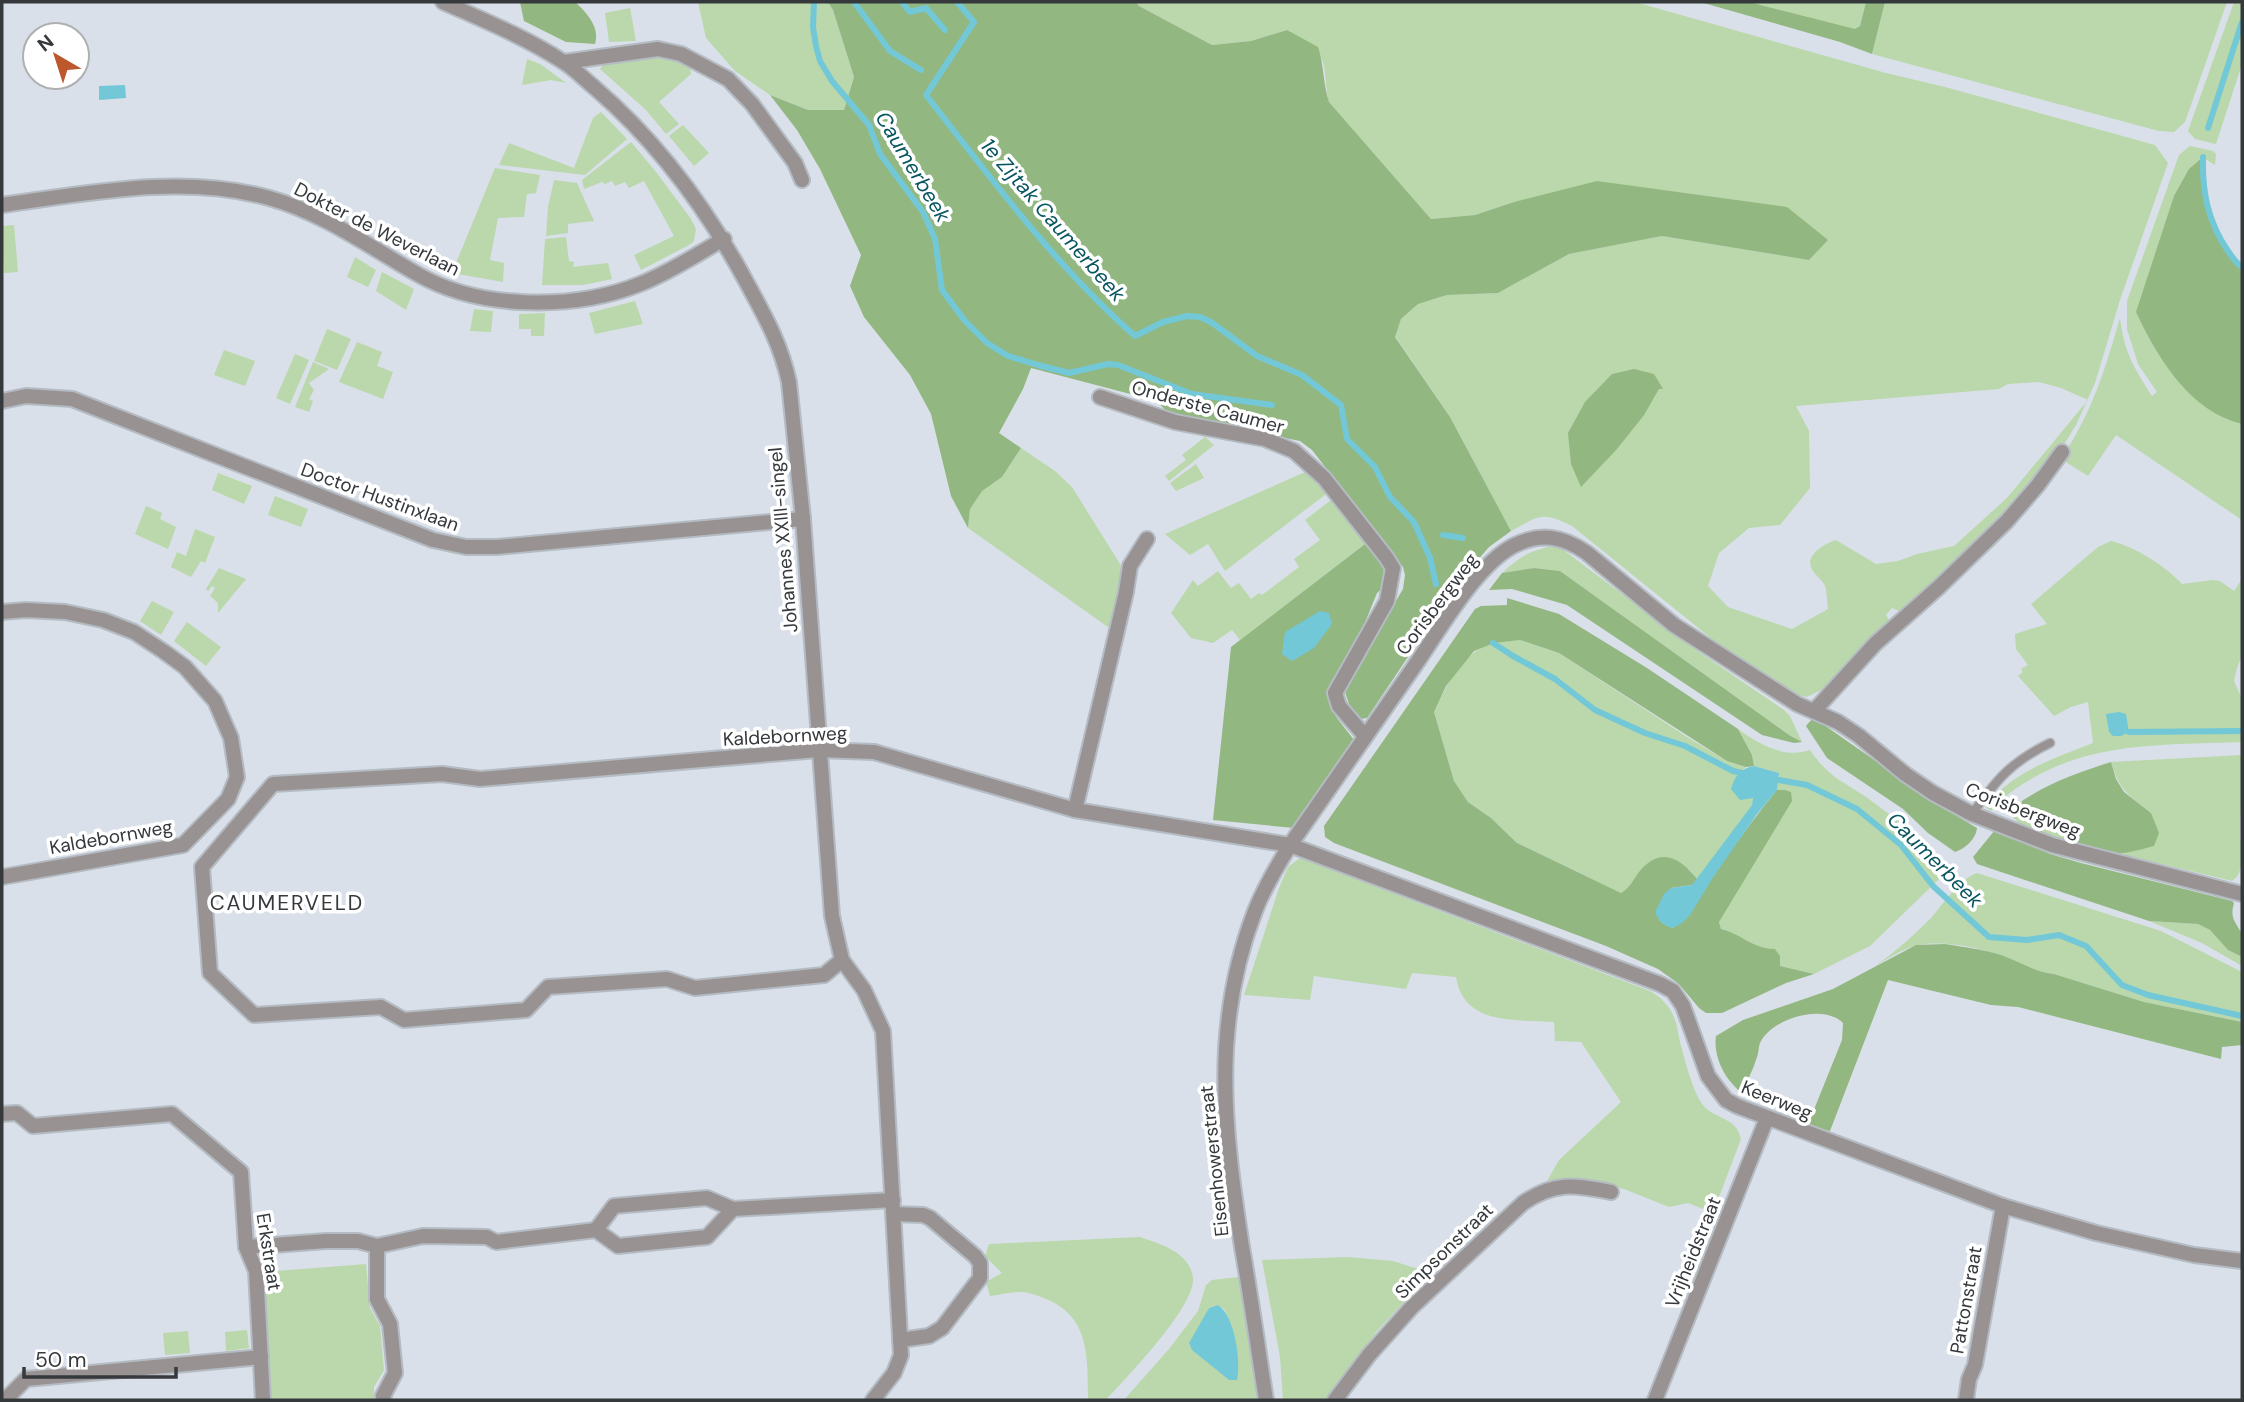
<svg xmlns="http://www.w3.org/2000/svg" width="2244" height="1402" viewBox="0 0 2244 1402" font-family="'DM Sans',sans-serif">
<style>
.green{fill:#bad8ab;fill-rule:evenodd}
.forest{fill:#93b780}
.water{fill:#73c8d8}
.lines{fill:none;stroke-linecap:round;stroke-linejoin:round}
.stream{stroke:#73c8d8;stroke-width:6}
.lane-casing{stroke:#b5bbc3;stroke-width:11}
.street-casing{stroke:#b5bbc3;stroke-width:18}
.lane{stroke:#989392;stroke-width:8}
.street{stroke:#989392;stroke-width:14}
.labels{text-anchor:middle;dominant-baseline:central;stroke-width:7;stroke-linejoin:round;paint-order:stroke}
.street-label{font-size:19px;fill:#35393c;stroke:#fff}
.water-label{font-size:21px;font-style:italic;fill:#095661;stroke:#fff}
.neighbourhood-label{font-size:21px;letter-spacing:2px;fill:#35393c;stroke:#fff}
</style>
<rect width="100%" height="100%" fill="#d9e0e9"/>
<g class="green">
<path d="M698 2H828L833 10 854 77 844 110H808L770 95 735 71 706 38Z"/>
<path d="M1136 2H1635L1886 73 1945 87 2155 145 2168 163 2120 300 2095 383 2076 425 2063 446 2019 502 1962 557 1899 611 1892 608 1886 615 1890 621 1823 689 1807 697 1785 692 1753 672 1572 526C1542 511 1540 515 1511 531L1450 417 1395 336 1401 319 1418 304 1447 295 1498 293 1569 254 1662 236 1809 260 1514 202 1475 215 1431 219 1329 102C1325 89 1327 68 1321 58 1315 45 1299 38 1287 30L1251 41 1212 45 1139 6ZM1654 374 1659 389C1638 425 1613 453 1584 482ZM2039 382 2061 388 2088 400 2007 498 1954 546 1917 554 1898 561 1876 564 1836 540C1826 543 1806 554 1811 567 1813 574 1822 579 1825 586 1827 592 1827 602 1828 609L1792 629 1728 607 1708 586 1719 553 1749 528 1780 525 1810 488 1809 431 1796 406 1999 389 2008 384Z"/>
<path d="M1749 2H1866L1860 26 1855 30Z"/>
<path d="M1885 2H2227L2185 122 2174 132 2159 131 1872 54Z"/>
<path d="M2234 2H2242V64L2216 144 2195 139 2188 131Z"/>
<path d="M630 8 636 41 609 42 605 13Z"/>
<path d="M660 57 684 62 690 66 691 74 659 102 679 124 666 134 646 110 600 69 604 64Z"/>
<path d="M527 59 540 64 566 83 551 80 522 85Z"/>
<path d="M601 112 627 139 585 175 499 165 509 143 574 168 593 118Z"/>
<path d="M683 125 709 153 694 166 669 136Z"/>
<path d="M631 142 656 172 691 219 696 229 694 241 689 245 641 270 634 255 674 236 644 181 629 188 625 182 615 186 612 181 605 184 602 182 584 189 582 180Z"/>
<path d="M2190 146 2213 151 2216 154 2215 165 2202 157 2181 385C2200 402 2217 418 2242 424V520L2116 435 2088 476 2061 459C2093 410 2104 373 2120 318 2124 352 2134 368 2152 396L2157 392 2138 364 2127 329V301L2179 155Z"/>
<path d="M495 168 540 175 536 193 527 194 524 217 498 218 490 260 504 263 503 282 452 273Z"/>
<path d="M554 180 577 183 594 221 568 224V233L546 236 548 207Z"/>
<path d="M14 225 18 272 4 273 2 226Z"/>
<path d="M566 237 569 261 574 262 573 267 608 263 612 279 583 285H542L545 239Z"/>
<path d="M355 257 376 270 368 287 347 277Z"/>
<path d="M382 272 414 289 406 310 376 291Z"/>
<path d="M635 301 643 324 595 334 589 313Z"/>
<path d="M474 309 493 311 491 332 470 331Z"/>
<path d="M545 313 544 336H531V329H519V314Z"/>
<path d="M327 329 351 339 337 370 314 361Z"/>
<path d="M357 342 382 352 377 366 393 372 383 399 339 382Z"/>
<path d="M224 350 255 361 245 386 214 375Z"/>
<path d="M295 354 309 360 290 404 276 398Z"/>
<path d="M313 362 329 369 309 383 314 390 309 399 313 401 309 412 295 407Z"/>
<path d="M1205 437 1214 445 1169 481 1165 476 1186 460 1182 455Z"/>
<path d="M1021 448 1055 471 1072 487 1120 564 1123 575 1115 623 1108 627 968 528 970 509 982 490 1002 477Z"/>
<path d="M1196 464 1204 478 1176 491 1170 483Z"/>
<path d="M1312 469 1330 491 1225 571 1208 544 1190 555 1165 534Z"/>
<path d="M218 473 252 486 244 504 212 490Z"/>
<path d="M275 496 308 509 301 527 268 515Z"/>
<path d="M1335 497 1369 541 1240 640 1232 630 1213 643 1191 638 1171 613 1193 580 1198 586 1218 571 1231 588 1239 583 1251 599 1259 593 1262 595 1299 567 1294 559 1320 540 1305 520Z"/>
<path d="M146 506 162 513 160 519 176 527 168 549 135 534Z"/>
<path d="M195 529 215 537 205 563 201 561 191 577 171 567 177 552 186 556Z"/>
<path d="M2111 541C2136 547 2165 566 2182 584L2213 580 2220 581 2234 591 2242 579V655L2237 668 2234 681 2242 699V742C2170 745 2097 741 2033 778 2017 787 2002 797 1991 811L1985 807C2012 772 2054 758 2093 743L2088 702 2071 707 2054 716 2018 676 2023 672 2021 669 2028 665 2016 649 2015 634 2047 624 2031 604 2098 547Z"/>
<path d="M1548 547 1561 548 1699 652 1784 710 1790 716 1802 742 1789 735 1560 571 1534 568 1502 573C1519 558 1527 552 1548 547Z"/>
<path d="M219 568 246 579 218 613V603L210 596 215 588 212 586 208 591 206 589Z"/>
<path d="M152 601 174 612 161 635 140 621Z"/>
<path d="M187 622 221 647 206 666 174 641Z"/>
<path d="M1520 640 1559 653 1687 737 1727 761 1746 767 1737 776 1745 798H1753L1752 805 1698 880 1689 869 1640 871 1628 889 1621 893 1517 843 1491 818 1468 802 1454 781 1434 712C1446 686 1463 651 1493 643 1501 641 1511 641 1520 640Z"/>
<path d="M1738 729C1759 744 1784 759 1810 750 1829 778 1843 781 1869 799 1896 819 1925 842 1948 867L1937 881 1870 946 1814 974 1780 966V956L1775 949C1753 949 1742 934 1721 929L1719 922 1785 790H1777L1779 773 1754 766 1752 755Z"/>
<path d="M2242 755 2240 840 2242 841C2242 856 2244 873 2232 881L2117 853 2139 850 2151 813C2128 794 2120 792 2111 762Z"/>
<path d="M2022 801V805L2032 813 2038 812 2044 820 2072 841C2054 837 2022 832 2012 815L2013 810Z"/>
<path d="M1300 858 1650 991C1660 997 1668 1004 1673 1015 1677 1023 1678 1033 1680 1042 1685 1060 1690 1082 1699 1099 1710 1121 1736 1114 1741 1139L1713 1213 1688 1203 1669 1207 1624 1189 1581 1179 1569 1178 1547 1181 1559 1160 1621 1102 1581 1042 1555 1041 1554 1022C1515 1019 1464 1026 1456 977L1412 973 1406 989 1314 976 1310 1000 1244 995 1279 888 1288 867Z"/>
<path d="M1977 873 2161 931 2242 972V1022L2144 1002 2054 974C2038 973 2024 964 2009 958 1982 948 1947 940 1919 945 1904 947 1888 959 1875 966 1895 952 1913 936 1930 919 1942 906 1960 878 1977 873Z"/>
<path d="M2149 921 2198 924 2210 930 2228 950 2242 957V966L2202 943Z"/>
<path d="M1140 1237C1160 1244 1190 1252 1193 1278 1196 1306 1126 1378 1106 1400H1088C1088 1348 1089 1308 1028 1293 1018 1290 1001 1295 990 1296L986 1282 1002 1273 985 1256 989 1244Z"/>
<path d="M1347 1257 1393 1261 1431 1273 1378 1330 1325 1400H1283L1280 1357 1262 1260Z"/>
<path d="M366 1264 370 1308 380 1326 384 1370 374 1387V1400H270L263 1272Z"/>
<path d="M1238 1277 1253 1362 1257 1400H1124L1169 1349 1198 1311 1206 1285 1212 1280ZM1218 1305 1225 1310 1237 1380H1229L1193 1350 1209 1308Z"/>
<path d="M247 1330 249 1348 226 1351 225 1332Z"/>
<path d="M188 1331 190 1353 165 1355 163 1333Z"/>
</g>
<g class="forest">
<path d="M520 2H575C587 13 600 27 595 44L566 42 524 21Z"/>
<path d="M828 2H1136L1139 6 1212 45 1251 41 1287 30 1318 47C1324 65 1323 84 1329 102L1431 219 1475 215 1514 202 1597 181 1787 207 1828 240 1809 260 1662 236 1569 254 1498 293 1447 295 1418 304 1401 319 1395 337 1450 417 1511 531 1489 547 1457 584 1367 718 1361 719 1350 707 1344 689 1403 589 1405 575 1403 567 1312 450 1300 441 1182 417 1165 410 1157 401 1031 368 1023 389 999 433 1021 448 1002 477 982 491 970 509 968 528 951 496 931 414 910 375 864 317 850 286 861 255 820 169 797 130 770 95 808 110H844L854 77 833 10Z"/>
<path d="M1700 2H1749L1855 29 1860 26 1866 2H1885L1872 54 1840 42Z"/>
<path d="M2203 157 2205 203 2218 236 2242 268V424C2190 412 2157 357 2136 312L2174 196 2189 169Z"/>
<path d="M1634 369 1654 374 1663 389H1659L1644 415 1617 449 1581 487 1571 464 1568 433 1585 402 1612 374Z"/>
<path d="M1369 541 1384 564 1383 588 1377 593 1359 637 1329 686C1324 708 1342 723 1354 740L1294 828 1213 820 1231 647Z"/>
<path d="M1534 568 1560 571 1789 735 1802 742 1794 743 1762 735 1567 605 1512 589 1489 590 1502 573Z"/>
<path d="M1507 598 1559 614 1647 668 1738 729 1752 755 1754 766 1746 767 1727 761 1559 653 1520 640 1494 643 1474 651 1446 686 1434 712 1454 781 1468 802 1491 818 1517 843 1621 893C1630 888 1633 880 1639 872 1660 846 1680 857 1698 880L1692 885 1671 888 1662 923 1673 928C1710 884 1740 834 1777 790H1785L1791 792 1792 801 1789 806 1719 922 1721 929C1742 934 1753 949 1775 949L1780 956V966L1814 974 1786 983 1722 1013H1706L1699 1008 1679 984 1658 969 1606 946 1334 843 1325 837 1324 826 1475 609 1481 606 1507 605Z"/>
<path d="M1812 719 1817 720 1940 806 1977 828C1976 839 1965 849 1955 852L1928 833 1903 809 1827 758 1806 726Z"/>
<path d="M2111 762 2116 779 2124 792 2151 813 2159 833 2154 846C2142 849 2128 854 2115 853 2087 849 2055 836 2039 812H2022V801C2050 782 2080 772 2111 762Z"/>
<path d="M1995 830 2050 854 2081 863 2232 901 2234 903C2230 917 2234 920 2241 932 2244 938 2242 949 2242 957L2228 950 2210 930 2198 924 2149 921 1977 864 1973 857Z"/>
<path d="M1945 944C1963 947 1983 949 2001 955 2019 961 2036 973 2054 974L2144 1002 2242 1022V1045L2222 1047 2221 1059 2018 1007 1991 1005 1888 980 1830 1131 1807 1127 1842 1040 1843 1023C1823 1003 1774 1018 1761 1041 1758 1046 1759 1053 1757 1057 1753 1070 1747 1081 1742 1093 1725 1080 1713 1057 1716 1036L1743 1020 1833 989 1916 945Z"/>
</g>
<g class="water">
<path d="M125 85 126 98 99 100V86Z"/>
<path d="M1320 611 1329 613 1332 624 1314 648 1292 661 1282 654 1285 632Z"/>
<path d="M2119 712 2126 714 2129 732 2121 736H2113L2109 732 2106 714Z"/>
<path d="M1754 766 1779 773 1777 790 1757 814 1712 879 1690 915 1682 923 1673 928C1664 926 1658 921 1655 912L1664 894 1671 888 1692 885 1752 805 1753 798 1740 800 1731 789C1734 777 1741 768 1754 766Z"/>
<path d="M1218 1305C1235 1316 1241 1361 1237 1380H1229L1192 1350 1189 1343 1209 1308Z"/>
</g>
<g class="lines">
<g class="stream">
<path d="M814 2 813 27 816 46 820 61 832 81 869 125 880 154 923 212 935 239 942 290 965 321 987 343 1008 356 1038 365 1069 373 1108 364 1118 365 1192 394 1272 405"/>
<path d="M854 2 890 51 921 70"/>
<path d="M902 2 910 12 926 8 945 30"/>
<path d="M957 2 974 22 926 95C989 176 1058 269 1135 336L1163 322 1187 316 1200 317 1211 322 1257 356 1302 375 1341 405 1347 439 1375 467 1390 497 1414 522 1430 558 1436 584"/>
<path d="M2208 128 2242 22"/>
<path d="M2203 157C2202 192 2208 222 2228 251 2232 257 2236 263 2242 267"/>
<path d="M1443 535 1463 538"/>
<path d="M1493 643 1513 656 1555 679 1595 710 1645 733 1685 746 1733 771 1746 774"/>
<path d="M2129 732 2242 731"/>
<path d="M1773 779 1807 785 1857 809 1901 845 1933 886 1989 937 2027 940 2059 935 2086 946 2122 985 2148 995 2242 1016"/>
</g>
<defs>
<path id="lane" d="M1972 814C1997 779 2011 762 2050 743"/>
<g id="street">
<path d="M443 2C483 20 525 37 562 61 574 68 584 79 595 88 659 143 708 210 748 285 766 318 781 345 789 382L803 519 832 916 842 960 864 990 883 1031 901 1355 894 1373 873 1400"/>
<path d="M564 62 658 49 681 54 728 79 752 104 795 163 802 180"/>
<path d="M2 205C89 193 183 174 269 198 324 213 371 248 419 275 481 310 575 310 640 284 669 273 697 254 724 239"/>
<path d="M1100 397 1175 422 1265 439 1294 451 1324 478 1386 557 1393 568 1387 601 1335 693 1339 706 1365 736"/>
<path d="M2 401 26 396 72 399 433 540 466 547H497L803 519"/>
<path d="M2 612 26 610 65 612 103 620 134 632 163 651 185 667 215 701 231 738 237 777 228 799 183 845 2 877"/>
<path d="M1814 711 1875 644 1939 587 2007 521 2038 485 2062 452"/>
<path d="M1075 810 1126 592 1130 566 1147 539"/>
<path d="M842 960 824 975 695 988 667 979 548 987 526 1010 404 1020 381 1007 254 1015 210 973 202 867 273 784 442 774 480 779 818 750 874 752 1075 810 1290 845 1660 984 1673 991 1683 1006 1708 1076 1726 1100 1737 1106 2003 1206 2096 1233 2194 1255 2242 1261"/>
<path d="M2 1114 17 1113 33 1126 172 1114 241 1172 246 1247 256 1271 263 1400"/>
<path d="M894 1214 923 1215 930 1218 975 1256 980 1263V1278L942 1328 929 1336 900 1340"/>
<path d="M596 1230 614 1206 707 1198 733 1209"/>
<path d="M377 1246V1299L390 1324 395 1373 383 1396 384 1400"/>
<path d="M246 1247 326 1241H358L377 1246 423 1236 487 1237 496 1242 596 1230 618 1246 707 1237 733 1209 893 1200"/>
<path d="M7 1398 26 1379 261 1357"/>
<path d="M1266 1400C1258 1349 1251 1298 1242 1247 1224 1130 1211 1025 1255 911 1264 888 1277 866 1290 845 1333 784 1375 722 1418 661 1441 627 1477 565 1513 546 1540 532 1563 536 1587 553L1674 625 1797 704 1838 722 1859 736 1905 774 1933 793 1972 814 2052 845 2242 894"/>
<path d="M1335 1400 1369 1355 1411 1308 1523 1203C1555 1181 1574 1185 1611 1192"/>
<path d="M1655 1400 1767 1118"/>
<path d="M1966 1400 1969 1379 1975 1365 2003 1206"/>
</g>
</defs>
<use href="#lane" class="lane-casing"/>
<use href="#street" class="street-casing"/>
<use href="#lane" class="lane"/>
<use href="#street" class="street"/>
</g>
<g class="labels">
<g class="street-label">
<text transform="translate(377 229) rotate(27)">Dokter de Weverlaan</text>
<text transform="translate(1208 407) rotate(15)">Onderste Caumer</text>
<text transform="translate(380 497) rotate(20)">Doctor Hustinxlaan</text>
<text transform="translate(783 540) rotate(-95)">Johannes XXIII-singel</text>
<text transform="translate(1437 604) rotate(-53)">Corisbergweg</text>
<text transform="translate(785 736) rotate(-3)">Kaldebornweg</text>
<text transform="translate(2023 810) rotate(21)">Corisbergweg</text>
<text transform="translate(111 837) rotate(-10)">Kaldebornweg</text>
<text transform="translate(1777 1100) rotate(22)">Keerweg</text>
<text transform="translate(1214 1161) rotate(-96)">Eisenhowerstraat</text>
<text transform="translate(1444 1251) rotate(-44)">Simpsonstraat</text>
<text transform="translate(269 1252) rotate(81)">Erkstraat</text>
<text transform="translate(1693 1252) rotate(-68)">Vrijheidstraat</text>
<text transform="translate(1966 1300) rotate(-80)">Pattonstraat</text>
</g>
<g class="water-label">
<text transform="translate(913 167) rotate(59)">Caumerbeek</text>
<text transform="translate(1053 220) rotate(49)">1e Zijtak Caumerbeek</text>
<text transform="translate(1935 860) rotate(45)">Caumerbeek</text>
</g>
<g class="neighbourhood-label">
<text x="287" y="903">CAUMERVELD</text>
</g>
</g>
<rect width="2244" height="1402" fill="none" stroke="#35393c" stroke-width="7"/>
<g transform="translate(56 56) rotate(321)"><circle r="33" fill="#ffffff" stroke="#aeb0b1" stroke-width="2"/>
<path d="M0-5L12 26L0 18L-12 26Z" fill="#bd572c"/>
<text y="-10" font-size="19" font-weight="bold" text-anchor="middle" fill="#35393c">N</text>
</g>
<path d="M24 1367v10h152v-10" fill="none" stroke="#35393c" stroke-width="3.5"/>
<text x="35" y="1367" font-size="21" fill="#35393c" stroke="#ffffff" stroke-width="5" paint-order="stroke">50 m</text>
</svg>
